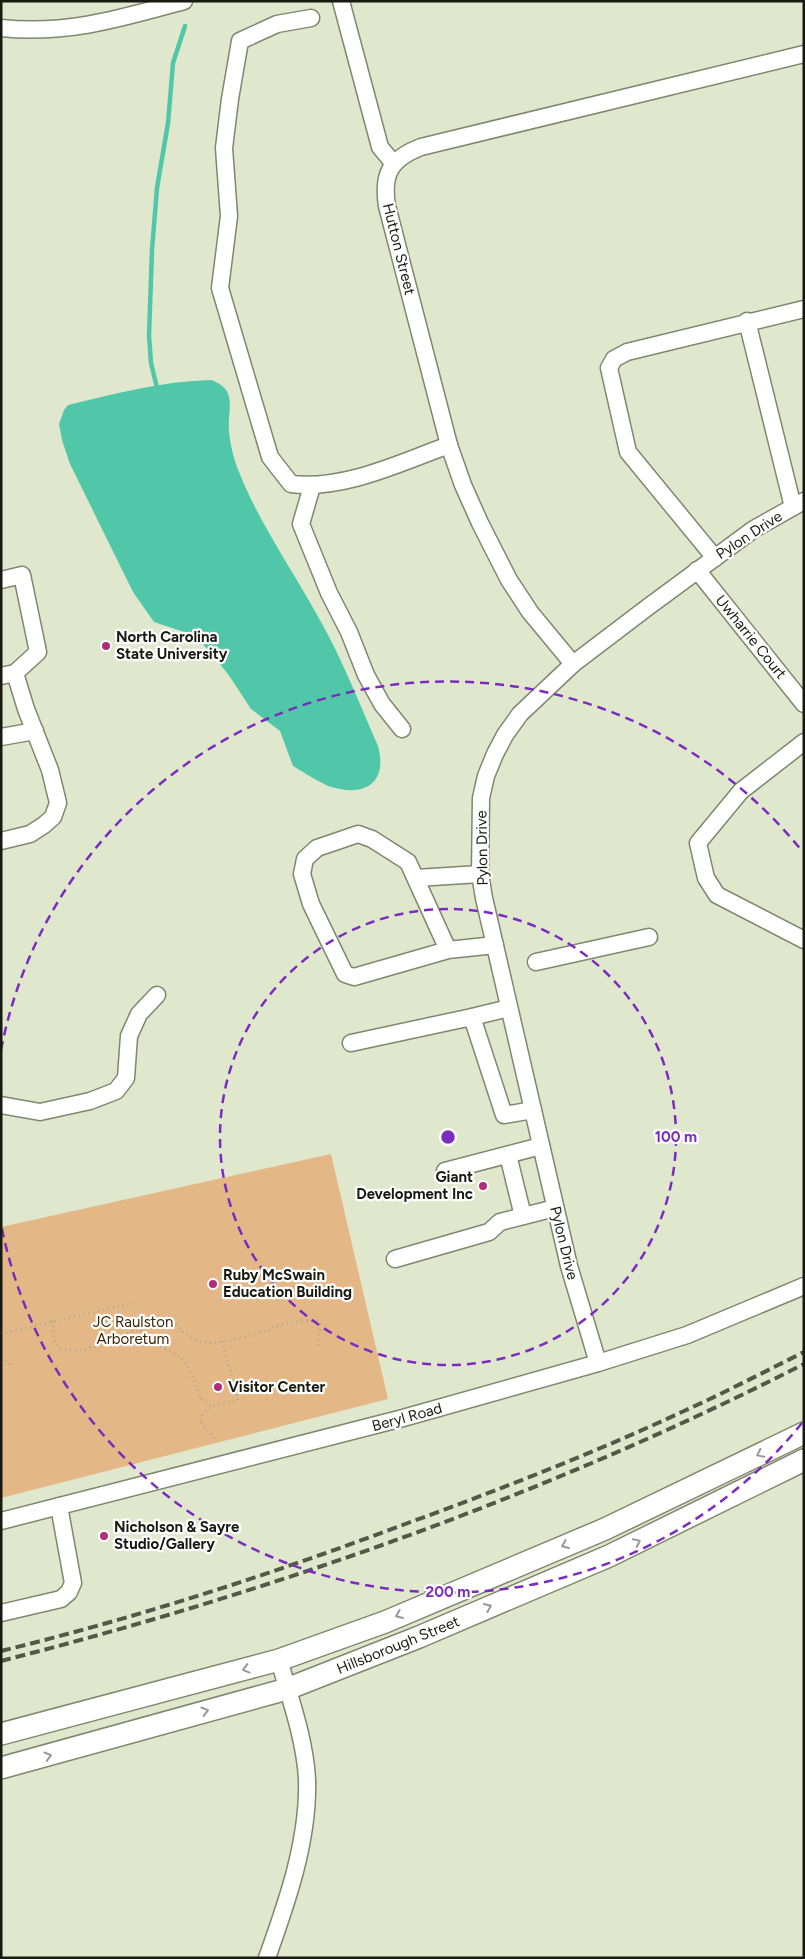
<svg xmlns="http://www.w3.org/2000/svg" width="805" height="1959" viewBox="0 0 805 1959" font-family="Figtree,sans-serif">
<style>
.green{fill:#e3b786}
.water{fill:#51c7a9}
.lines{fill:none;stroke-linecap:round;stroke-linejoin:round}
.stream{stroke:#51c7a9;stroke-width:4.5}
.minor-casing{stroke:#7f876e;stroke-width:19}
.major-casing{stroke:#7f876e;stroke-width:24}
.path{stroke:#a2a994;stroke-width:2.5;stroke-dasharray:1 4;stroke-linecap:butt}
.minor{stroke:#fff;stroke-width:16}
.major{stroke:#fff;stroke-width:21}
.rail{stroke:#54584a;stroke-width:4;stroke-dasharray:10 5;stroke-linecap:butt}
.oneway{stroke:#979894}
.ring{fill:none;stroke:#7b2cbf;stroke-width:2.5;stroke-dasharray:9 6}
.poi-dot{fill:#b12e76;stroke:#fff;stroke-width:2}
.labels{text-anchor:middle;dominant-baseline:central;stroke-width:4.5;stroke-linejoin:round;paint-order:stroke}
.street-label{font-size:15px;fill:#181a11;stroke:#fff}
.poi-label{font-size:15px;font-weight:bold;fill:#181a11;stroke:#fff;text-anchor:start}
.park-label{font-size:15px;fill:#3d2504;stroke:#fff}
.centre{fill:#7b2cbf;stroke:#fff;stroke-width:2.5}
.ring-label{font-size:15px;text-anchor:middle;font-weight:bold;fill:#7b2cbf;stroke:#fff;stroke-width:4.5;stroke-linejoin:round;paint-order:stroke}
</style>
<rect width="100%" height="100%" fill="#dfe8cd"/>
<path class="green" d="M331 1154 388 1399 1 1498V1227Z"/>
<path class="water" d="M211 380C239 390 227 409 229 431 230 444 234 460 239 472 260 525 294 572 321 622 343 661 360 705 378 746 388 783 365 797 331 787 318 782 305 773 293 766L280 731 251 709 228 674 203 644 184 632 154 622 133 592 70 464 62 440 59 424 64 410 68 405C115 394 162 381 211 380Z"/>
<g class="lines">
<path class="stream" d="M158 392 151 363 149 336 152 250 157 188 168 123 173 63 185 26"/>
<defs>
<g id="minor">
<path d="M341 1 380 147 394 164"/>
<path d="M311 18 277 24 240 41 230 99 224 148 229 216 220 288 270 457 291 484C345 490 399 463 449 445"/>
<path d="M1 28C67 35 122 18 184 1"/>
<path d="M747 321 793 507"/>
<path d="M312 486 301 524 329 593 349 632 366 675 382 704 402 729"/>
<path d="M715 558 628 452 609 368 614 359 627 352 804 309"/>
<path d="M697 570 804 704"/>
<path d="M1 580 22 575 38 652 15 673"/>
<path d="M573 664 530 612 509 580 480 523 463 485 449 445 387 206C382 174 390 159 421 147L804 54"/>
<path d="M1 676 15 673 26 709 50 770 58 803 53 817 44 825 30 834 1 841"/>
<path d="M1 737 35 731"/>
<path d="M804 742 741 791 698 843 706 878 717 895 804 940"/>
<path d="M416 878 480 874"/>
<path d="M448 950 408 862 372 839 358 834 317 848 305 859 302 874 311 904 345 974 354 977 448 950 495 945"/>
<path d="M536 962 649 937"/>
<path d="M472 1017 509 1008"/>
<path d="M351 1043 472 1017 504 1115 533 1110"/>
<path d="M1 1105 40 1112 90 1101 116 1091 126 1078 129 1036 139 1014 157 995"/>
<path d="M508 1155 523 1216"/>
<path d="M445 1171 541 1146"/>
<path d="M395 1259 489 1232 500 1222 555 1208"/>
<path d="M598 1363 569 1266 484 898 480 874 481 798 486 776 495 754 505 735 520 714 573 664 648 607 754 529 804 501"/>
<path d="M1 1521 403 1418 598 1363 687 1335 804 1286"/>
<path d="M1 1613 61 1599 69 1592 73 1583 59 1506"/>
<path d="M267 1958C287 1902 309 1840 307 1779 305 1740 290 1698 279 1660"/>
</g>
<g id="major">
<path d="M1 1734 279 1660 385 1622 605 1529 804 1433"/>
<path d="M1 1768 287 1689 419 1637 609 1556 804 1460"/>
</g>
</defs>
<use href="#minor" class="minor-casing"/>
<use href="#major" class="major-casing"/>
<g class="path">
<path d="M52 1321 54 1340 60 1349 76 1351 97 1346 129 1332 162 1326 173 1319C194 1358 236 1338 270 1330L273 1327 300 1321H318L320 1326 318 1349"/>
<path d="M141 1331C155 1347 166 1347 181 1358 189 1363 197 1388 200 1398L212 1406"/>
<path d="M1 1334 133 1303"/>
<path d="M1 1358 13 1366"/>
<path d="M215 1438 199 1421C207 1404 222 1403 238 1400L222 1341"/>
</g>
<use href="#minor" class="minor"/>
<use href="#major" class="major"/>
<g class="rail">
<path d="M1 1651C140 1617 275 1573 408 1523 501 1489 594 1453 684 1411 724 1393 764 1372 804 1352"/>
<path d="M1 1661C276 1591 551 1493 804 1364"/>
</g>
</g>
<defs><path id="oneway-chevron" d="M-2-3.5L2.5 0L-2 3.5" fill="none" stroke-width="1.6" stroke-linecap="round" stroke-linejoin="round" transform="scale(1.25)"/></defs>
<g class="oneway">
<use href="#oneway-chevron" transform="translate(760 1454) rotate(154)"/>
<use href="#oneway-chevron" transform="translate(637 1542) rotate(-26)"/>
<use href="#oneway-chevron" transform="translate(565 1545) rotate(157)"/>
<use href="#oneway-chevron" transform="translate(488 1607) rotate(-23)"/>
<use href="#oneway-chevron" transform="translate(399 1615) rotate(157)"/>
<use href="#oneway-chevron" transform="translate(246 1669) rotate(165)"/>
<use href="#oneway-chevron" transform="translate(205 1711) rotate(-16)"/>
<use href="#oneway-chevron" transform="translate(48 1756) rotate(-16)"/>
</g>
<g class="ring">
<circle cx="448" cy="1137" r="228"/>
<path d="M802 1423A455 455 0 0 1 1 1224M1 1050A455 455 0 0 1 802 851"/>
</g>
<g class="poi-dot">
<circle cx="106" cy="646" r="5"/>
<circle cx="483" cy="1186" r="5"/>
<circle cx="213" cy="1284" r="5"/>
<circle cx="218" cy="1387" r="5"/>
<circle cx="104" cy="1536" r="5"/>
</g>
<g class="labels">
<g class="street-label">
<text transform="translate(399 249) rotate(76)">Hutton Street</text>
<text transform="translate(749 535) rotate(-33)">Pylon Drive</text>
<text transform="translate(751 637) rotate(51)">Uwharrie Court</text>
<text transform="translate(482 848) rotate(-91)">Pylon Drive</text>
<text transform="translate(564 1243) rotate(76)">Pylon Drive</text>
<text transform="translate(407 1417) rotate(-15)">Beryl Road</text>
<text transform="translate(398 1645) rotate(-22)">Hillsborough Street</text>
</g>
<g class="poi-label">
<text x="116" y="637">North Carolina<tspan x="116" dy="17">State University</tspan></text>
<text x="473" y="1177" text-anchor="end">Giant<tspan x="473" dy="17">Development Inc</tspan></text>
<text x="223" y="1275">Ruby McSwain<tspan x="223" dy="17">Education Building</tspan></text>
<text x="228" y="1387">Visitor Center</text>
<text x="114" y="1527">Nicholson &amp; Sayre<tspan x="114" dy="17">Studio/Gallery</tspan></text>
</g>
<g class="park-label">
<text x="133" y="1322">JC Raulston<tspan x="133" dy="17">Arboretum</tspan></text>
</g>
</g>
<circle cx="448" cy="1137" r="8" class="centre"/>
<g class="ring-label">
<text x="676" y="1142">100 m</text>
<text x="448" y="1597">200 m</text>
</g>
<rect width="805" height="1959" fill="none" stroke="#181a11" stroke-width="5"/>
</svg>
